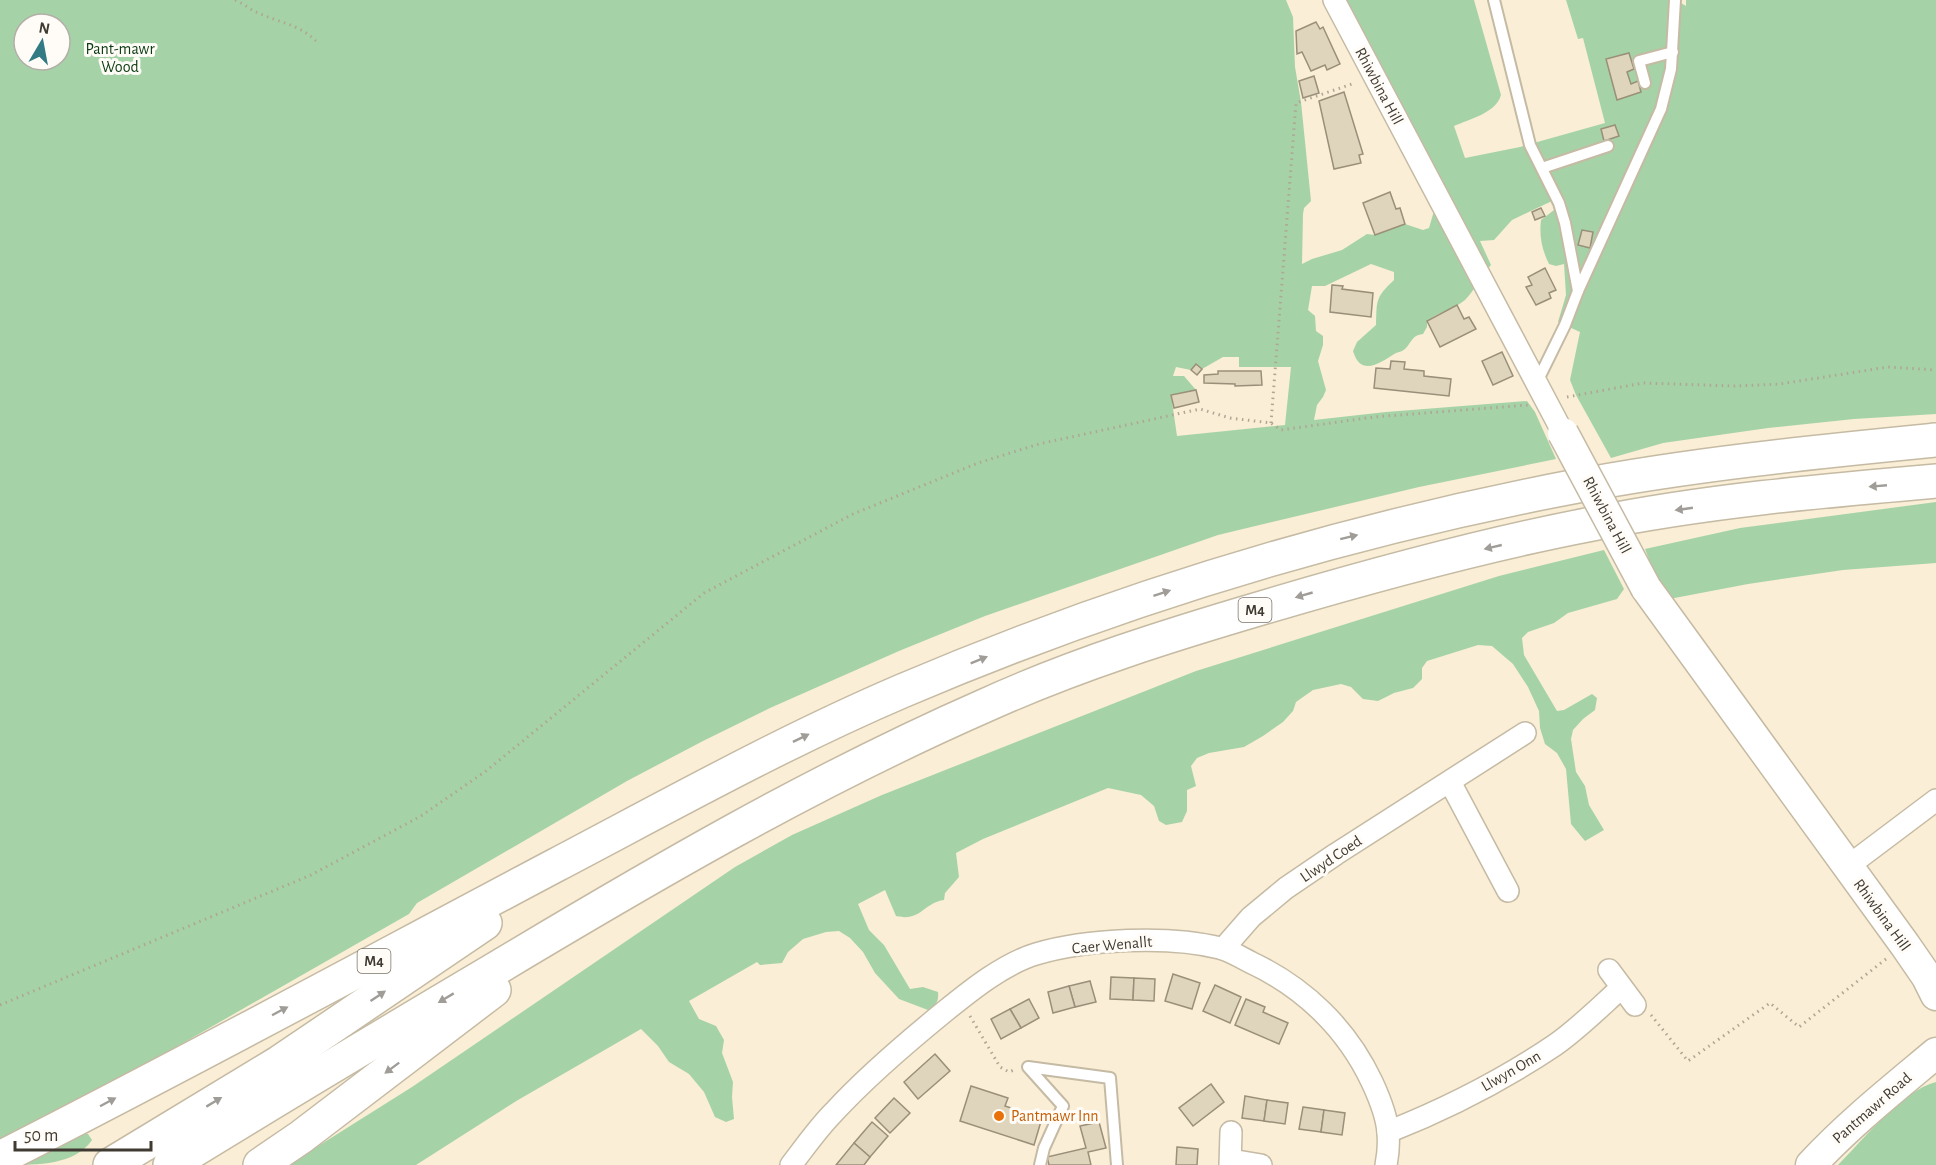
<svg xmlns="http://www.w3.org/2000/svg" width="1936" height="1165" viewBox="0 0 1936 1165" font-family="'Alegreya Sans',sans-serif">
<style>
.green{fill:#a5d3a7;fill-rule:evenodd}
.building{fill:#dfd4bc;stroke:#9a8f79;stroke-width:1.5}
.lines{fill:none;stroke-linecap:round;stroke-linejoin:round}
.lane-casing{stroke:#c5baa3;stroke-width:14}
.street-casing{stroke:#c5baa3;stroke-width:24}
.secondary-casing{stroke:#c5baa3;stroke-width:33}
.highway-casing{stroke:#c5baa3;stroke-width:36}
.path{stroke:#afa694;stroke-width:3;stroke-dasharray:1.5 4.5;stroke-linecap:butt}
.lane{stroke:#fff;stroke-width:10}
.street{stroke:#fff;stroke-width:21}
.secondary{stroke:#fff;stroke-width:30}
.highway{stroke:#fff;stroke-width:33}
.secondary-bridge-casing{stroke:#c5baa3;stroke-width:33;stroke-linecap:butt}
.secondary-bridge{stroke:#fff;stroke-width:30}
.oneway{fill:#a09d98}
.food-dot{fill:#e8710a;stroke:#fffcf7;stroke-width:2}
.labels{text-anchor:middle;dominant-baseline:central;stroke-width:6;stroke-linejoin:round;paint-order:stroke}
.shield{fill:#fffcf7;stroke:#79756d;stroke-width:1.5}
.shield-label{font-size:15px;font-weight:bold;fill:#403b32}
.park-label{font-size:16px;fill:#0a3b12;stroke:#fffcf7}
.street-label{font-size:16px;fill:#403b32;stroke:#fffcf7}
.food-label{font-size:16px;fill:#c56008;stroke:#fffcf7;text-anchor:start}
</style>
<rect width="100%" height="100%" fill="#faeed6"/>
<g class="green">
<path d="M0 0H1286L1293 17 1295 67 1301 102 1311 201 1304 208 1303 214 1302 264 1312 259 1342 250 1367 234 1375 235 1405 224 1423 230 1429 228 1434 211 1334 0H1474L1501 95C1496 113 1470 119 1454 126L1465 158 1520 147 1605 123 1583 38 1578 39 1566 0H1676L1686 6V0H1936V414L1854 419 1768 428 1663 443 1611 458 1576 395 1570 380 1580 332 1558 322 1566 295 1564 264 1556 266 1549 264C1542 250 1539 236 1541 220L1554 210 1552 201 1512 220 1494 240 1480 241 1491 265C1481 275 1476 289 1465 300 1455 309 1438 312 1427 321V327L1423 334C1412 335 1412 342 1405 349 1403 351 1399 352 1396 353 1381 362 1361 378 1353 351L1357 342 1376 325C1377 300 1375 298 1394 280V272L1371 264 1325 286H1312L1308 310 1315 316 1316 331 1323 336V345L1318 361 1326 390 1323 397 1317 405 1314 420 1386 412 1527 401 1535 412 1556 459 1419 487 1218 535 985 616 899 651 770 708 703 741 627 781 417 903 409 914 113 1083 0 1140ZM24 24H60V60H24ZM1223 357H1239V367H1291L1285 425 1177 436 1171 395 1196 390 1184 376H1173L1176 367 1191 370 1196 364 1202 369Z"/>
<path d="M1936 502V563L1843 570 1748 584 1664 600 1645 549 1740 528Z"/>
<path d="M1604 550 1624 589 1617 599 1568 613 1554 623 1528 632 1522 638 1524 655 1557 711 1564 710 1592 694 1597 698 1595 710 1583 719 1573 730 1571 739 1576 772 1585 786 1589 805 1604 830 1585 841 1571 824 1566 769 1557 753 1545 744 1540 728 1539 711 1528 687 1513 664 1492 646 1478 645 1427 661 1422 668V679L1413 688 1394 693 1378 701 1363 699 1351 687 1341 684 1313 690 1296 702 1293 711 1283 722 1263 736 1244 747 1209 753 1197 758 1191 766 1196 786 1187 790V811L1182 822 1166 825 1159 821 1154 806 1141 795 1108 788 983 839 956 853 959 877 945 893 944 900C923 903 921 922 896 916L885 890 858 904 869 930 884 945 910 989 923 987 938 992C939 1001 936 1006 928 1010L899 999 875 973 863 952 850 938 839 931 826 932 803 939 788 952 782 963 760 965 757 962 689 1001 699 1019 716 1026 724 1040 722 1053 733 1082 732 1097 734 1119 726 1122 715 1117 704 1092 689 1074 669 1062 658 1046 641 1029 518 1100 416 1165H288L412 1087 735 867 792 835 882 795 1196 671 1499 576Z"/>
<path d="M1936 1082V1165H1838C1863 1140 1903 1090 1936 1082Z"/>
<path d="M75 1130 88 1134 92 1140C75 1165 37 1165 8 1165Z"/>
</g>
<g class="building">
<path d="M1316 22 1320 29 1323 27 1340 64 1327 70 1325 65 1311 71 1302 52 1297 54 1296 31Z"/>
<path d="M1629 53 1634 69 1627 72 1631 84 1638 81 1641 92 1617 100 1606 59Z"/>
<path d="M1314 76 1319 93 1303 98 1299 81Z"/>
<path d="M1344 92 1363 154 1359 155 1361 163 1334 169 1319 101Z"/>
<path d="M1615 125 1619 136 1604 141 1601 129Z"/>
<path d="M1390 192 1396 209 1400 208 1405 224 1375 235 1363 203Z"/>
<path d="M1541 208 1545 216 1535 220 1532 212Z"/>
<path d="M1582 230 1593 232 1590 248 1578 245Z"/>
<path d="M1545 268 1556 290 1549 293 1551 298 1536 305 1526 287 1532 285 1528 277Z"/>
<path d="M1332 285 1343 286 1342 289 1373 293 1371 317 1330 312Z"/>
<path d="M1457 305 1464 319 1469 317 1476 329 1440 347 1427 321Z"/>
<path d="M1502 352 1513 376 1493 385 1482 361Z"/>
<path d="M1391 361 1405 362 1404 369 1424 371V376L1451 379 1449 396 1374 388 1376 368 1390 369Z"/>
<path d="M1196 364 1202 369 1197 375 1191 370Z"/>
<path d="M1218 371H1261L1262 385 1235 386V384L1204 383V375L1218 374Z"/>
<path d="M1196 390 1199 402 1174 408 1171 395Z"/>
<path d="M1173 974 1200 983 1192 1009 1165 1001Z"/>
<path d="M1111 977 1134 978 1133 1000 1110 999Z"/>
<path d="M1134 978 1155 979 1154 1001 1133 1000Z"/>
<path d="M1090 981 1096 1002 1075 1007 1069 986Z"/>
<path d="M1215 985 1241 997 1230 1023 1203 1011Z"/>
<path d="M1069 986 1075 1007 1053 1013 1048 992Z"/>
<path d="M1029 999 1039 1018 1021 1028 1010 1009Z"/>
<path d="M1246 999 1265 1007 1263 1012 1288 1023 1279 1044 1235 1025Z"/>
<path d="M1010 1009 1021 1028 1001 1039 991 1019Z"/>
<path d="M935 1054 950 1071 918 1099 904 1082Z"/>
<path d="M1211 1084 1224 1102 1193 1126 1179 1108Z"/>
<path d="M971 1086 1008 1098 1005 1106 1042 1118 1034 1145 960 1121Z"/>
<path d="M1245 1096 1267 1100 1264 1121 1242 1118Z"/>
<path d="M894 1098 910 1113 890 1133 875 1118Z"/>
<path d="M1267 1100 1288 1103 1285 1124 1264 1121Z"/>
<path d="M1303 1107 1324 1110 1321 1132 1299 1129Z"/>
<path d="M1324 1110 1345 1113 1342 1135 1321 1132Z"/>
<path d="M872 1122 888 1136 870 1157 854 1143Z"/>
<path d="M1099 1122 1106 1148 1088 1152 1091 1165H1049L1047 1157 1086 1148 1080 1126Z"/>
<path d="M854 1143 870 1157 864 1165H836Z"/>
<path d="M1177 1147 1198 1149 1197 1165H1176Z"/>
</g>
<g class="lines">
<defs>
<g id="lane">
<path d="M1494 0 1530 145 1559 203 1565 223 1578 291"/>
<path d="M1645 83 1639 61 1673 52"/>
<path d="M1542 168 1608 146"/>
<path d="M1537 382 1565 325 1578 291 1661 109 1671 69 1675 0"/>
<path d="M1040 1165 1044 1148 1063 1106 1028 1067 1110 1078 1117 1165"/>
</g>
<g id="street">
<path d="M1334 0 1563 433"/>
<path d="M1450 782 1508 891"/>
<path d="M1847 867 1936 800"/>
<path d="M1223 949 1251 917 1286 888 1336 854 1525 733"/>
<path d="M1609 970 1635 1005"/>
<path d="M1388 1132C1446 1109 1503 1080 1555 1045 1578 1029 1600 1007 1621 988"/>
<path d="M1231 1160 1261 1165"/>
<path d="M791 1165C805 1147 818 1128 834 1112 867 1076 906 1043 944 1012 970 991 1003 964 1036 954 1086 939 1169 935 1220 948 1231 951 1242 958 1252 963 1305 988 1347 1029 1372 1082 1379 1097 1387 1116 1388 1133 1389 1144 1388 1155 1386 1165"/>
<path d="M1230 1165 1231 1132"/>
</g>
<g id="secondary">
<path d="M1646 588 1905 945 1927 977 1936 995"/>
<path d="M1811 1165C1849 1124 1893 1089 1936 1053"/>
</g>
<g id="highway">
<path d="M0 1158C187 1063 371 963 556 865 670 805 783 742 902 691 1118 599 1342 531 1572 487 1692 464 1815 452 1936 440"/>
<path d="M110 1165 280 1062 485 923"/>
<path d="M170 1165C277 1099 384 1035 492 971 652 875 813 781 984 706 1074 665 1170 635 1265 607 1373 575 1482 545 1592 524 1705 501 1821 491 1936 481"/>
<path d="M260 1165 301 1137 494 990"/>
</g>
</defs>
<use href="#lane" class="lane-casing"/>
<use href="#street" class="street-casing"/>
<use href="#secondary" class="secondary-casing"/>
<use href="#highway" class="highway-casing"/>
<g class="path">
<path d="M235 0C243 3 249 9 256 12 277 22 299 24 316 41"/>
<path d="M1567 397 1643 383 1734 386 1780 384 1888 367 1936 370"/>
<path d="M1271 423 1296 103 1355 83"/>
<path d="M0 1005 311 875 421 816 486 771 704 593 853 514 978 463 1039 444 1200 409 1230 418 1271 423 1281 430 1374 417 1528 405"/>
<path d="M1651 1015 1688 1061 1770 1003 1799 1027 1886 959"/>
<path d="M970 1016 1000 1067 1009 1072 1014 1070"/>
</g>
<use href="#lane" class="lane"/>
<use href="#street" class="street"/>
<use href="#secondary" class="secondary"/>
<use href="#highway" class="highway"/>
<defs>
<path id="secondary-bridge" d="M1563 433 1646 588"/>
</defs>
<use href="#secondary-bridge" class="secondary-bridge-casing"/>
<use href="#secondary-bridge" class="secondary-bridge"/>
</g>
<defs><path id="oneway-solid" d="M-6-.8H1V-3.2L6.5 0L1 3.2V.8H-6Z" transform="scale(1.5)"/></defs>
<g class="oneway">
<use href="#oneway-solid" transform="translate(1878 486) rotate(175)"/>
<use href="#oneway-solid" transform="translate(1684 509) rotate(172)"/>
<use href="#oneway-solid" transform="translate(1349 537) rotate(-14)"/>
<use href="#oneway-solid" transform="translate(1493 547) rotate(167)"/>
<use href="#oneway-solid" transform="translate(1162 593) rotate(-18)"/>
<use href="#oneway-solid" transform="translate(1304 595) rotate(164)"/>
<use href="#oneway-solid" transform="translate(979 660) rotate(-22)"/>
<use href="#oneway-solid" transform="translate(801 738) rotate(-26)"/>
<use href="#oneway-solid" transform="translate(378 996) rotate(-34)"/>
<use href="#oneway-solid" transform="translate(446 998) rotate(149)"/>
<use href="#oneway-solid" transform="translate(280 1011) rotate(-28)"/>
<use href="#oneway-solid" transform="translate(392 1068) rotate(143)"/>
<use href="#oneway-solid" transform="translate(108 1102) rotate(-28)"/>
<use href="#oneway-solid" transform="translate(214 1102) rotate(-31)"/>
</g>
<circle class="food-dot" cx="999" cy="1116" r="6"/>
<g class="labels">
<g class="shield">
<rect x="1238.5" y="598" width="33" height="24" rx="4.5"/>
<rect x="357.5" y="949" width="33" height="24" rx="4.5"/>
</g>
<g class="shield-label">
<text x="1255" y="610">M4</text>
<text x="374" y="961">M4</text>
</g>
<g class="park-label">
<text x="120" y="49">Pant-mawr<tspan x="120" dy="18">Wood</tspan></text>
</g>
<g class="street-label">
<text transform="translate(1379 86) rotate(62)">Rhiwbina Hill</text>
<text transform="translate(1607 515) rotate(62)">Rhiwbina Hill</text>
<text transform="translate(1331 859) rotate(-34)">Llwyd Coed</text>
<text transform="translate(1882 915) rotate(54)">Rhiwbina Hill</text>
<text transform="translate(1112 945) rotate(-5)">Caer Wenallt</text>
<text transform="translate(1511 1071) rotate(-30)">Llwyn Onn</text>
<text transform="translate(1872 1108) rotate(-41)">Pantmawr Road</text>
</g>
<g class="food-label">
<text x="1011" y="1116">Pantmawr Inn</text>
</g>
</g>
<g transform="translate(42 42) rotate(10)"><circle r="28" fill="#fffcf7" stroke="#b3afa8" stroke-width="1.5"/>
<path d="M0-4.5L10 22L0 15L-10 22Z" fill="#337b84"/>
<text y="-9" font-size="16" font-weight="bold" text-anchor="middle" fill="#403b32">N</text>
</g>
<path d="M15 1141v9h136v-9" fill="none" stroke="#403b32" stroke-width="3"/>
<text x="24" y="1141" font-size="18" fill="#403b32" stroke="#fffcf7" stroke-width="4.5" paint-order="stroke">50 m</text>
</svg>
